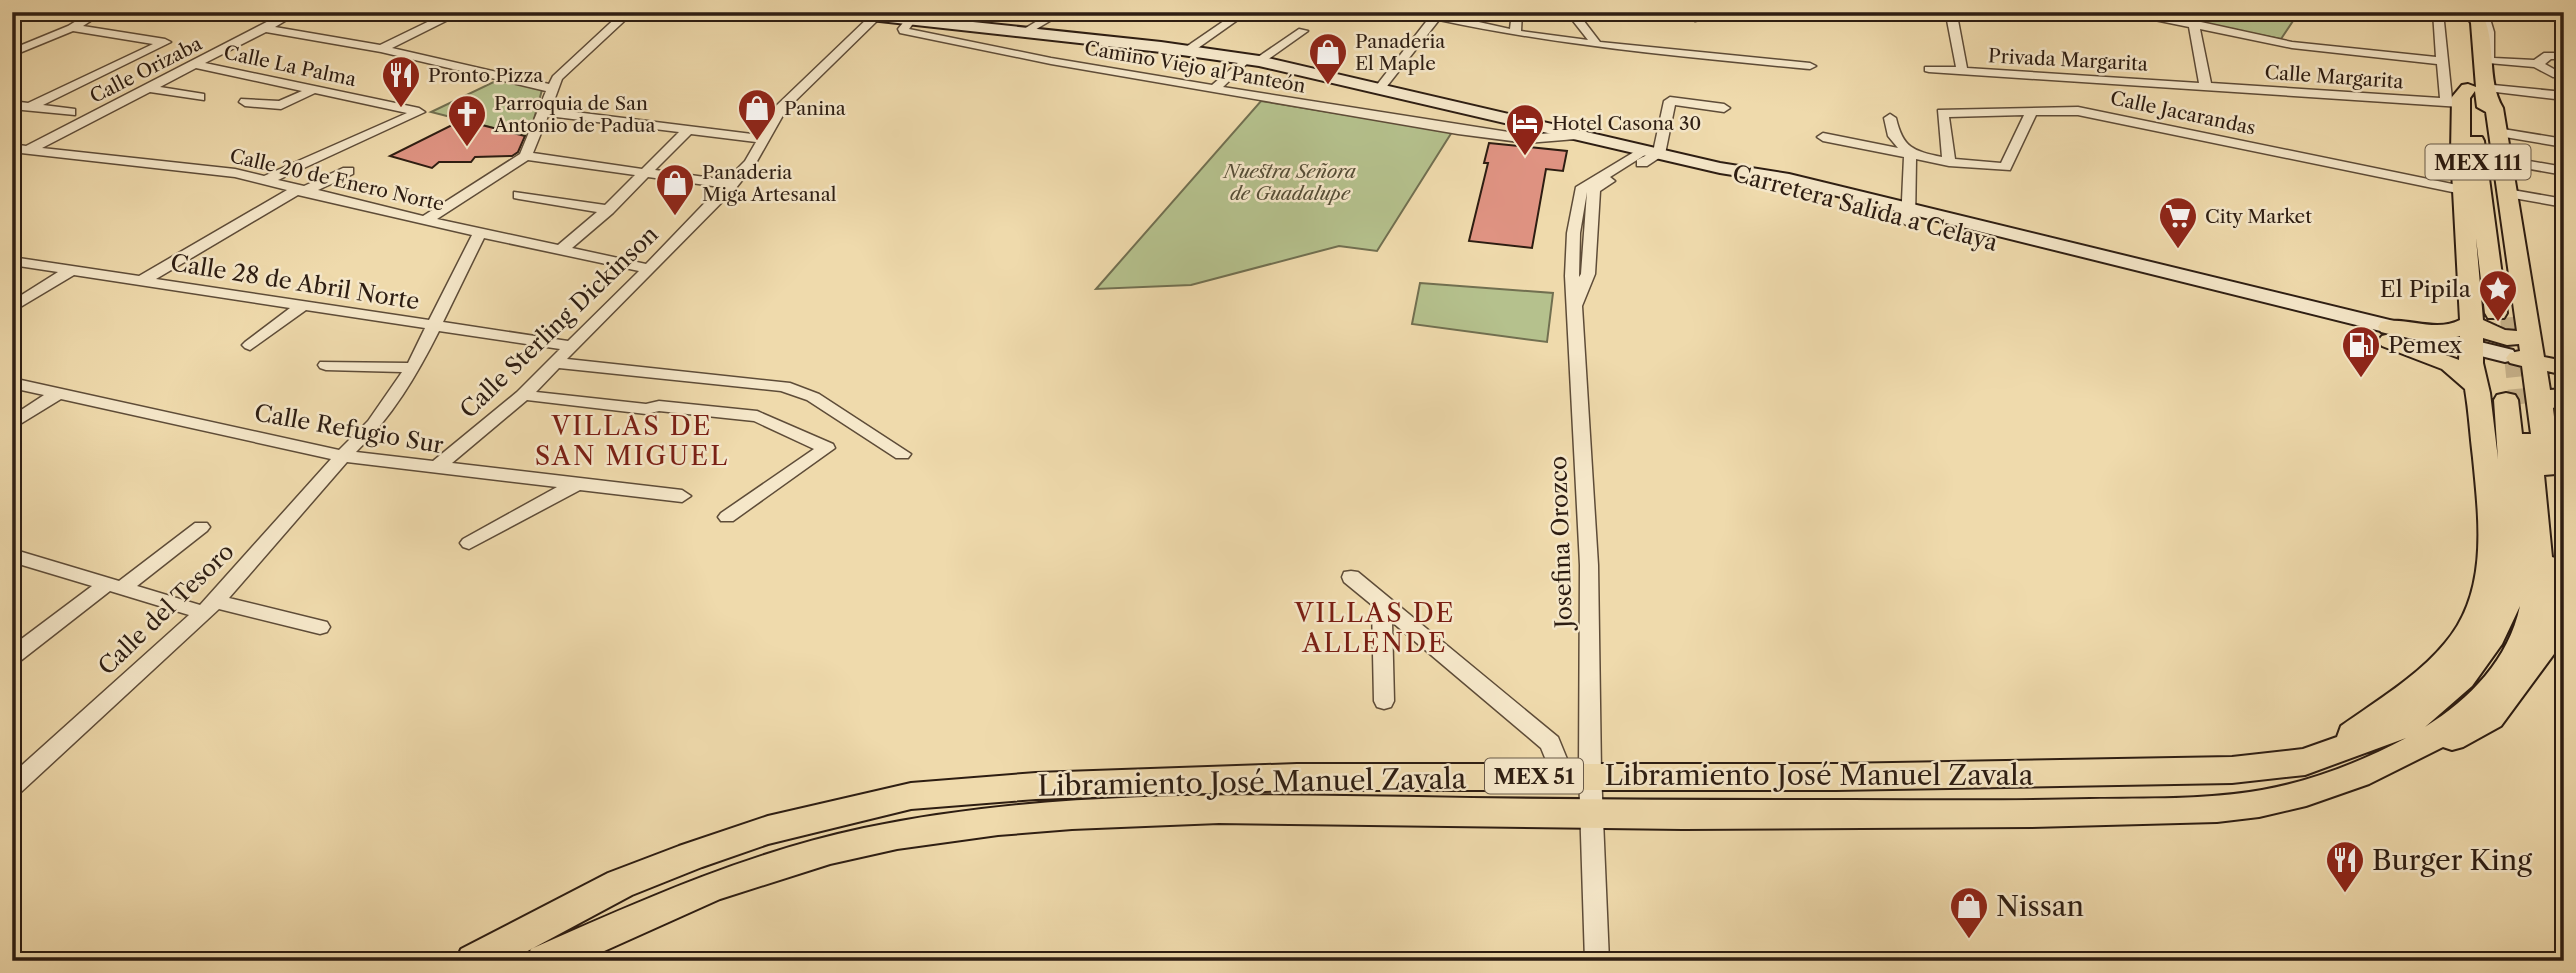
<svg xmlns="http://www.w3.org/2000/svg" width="2576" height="973" viewBox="0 0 2576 973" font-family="'Libre Caslon Text',serif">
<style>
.green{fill:#b5c18d;stroke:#716f50;stroke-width:2}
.building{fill:#df9382;stroke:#2d1d12;stroke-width:2}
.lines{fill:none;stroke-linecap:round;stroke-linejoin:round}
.primary-tunnel{stroke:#c8b48d;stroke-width:24;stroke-dasharray:24 12;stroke-linecap:butt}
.minor-casing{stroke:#5e4c38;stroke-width:3}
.secondary-casing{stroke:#2d1d12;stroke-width:4}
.primary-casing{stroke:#2d1d12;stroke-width:4}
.minor{fill:#f5e7c9;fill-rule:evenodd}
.secondary{fill:#f5e7c9;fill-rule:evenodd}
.primary{fill:#efdaac;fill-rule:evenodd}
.labels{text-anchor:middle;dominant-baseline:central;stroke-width:5;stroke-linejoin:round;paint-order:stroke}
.far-poi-label{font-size:19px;fill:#2d1d12;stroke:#f5e7c9;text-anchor:start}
.far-street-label{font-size:19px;fill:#2d1d12;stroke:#f5e7c9}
.far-park-label{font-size:19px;font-style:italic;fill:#564e37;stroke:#f5e7c9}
.shield{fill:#f5e7c9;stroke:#695a49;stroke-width:2}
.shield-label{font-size:21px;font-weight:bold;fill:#2d1d12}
.street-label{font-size:23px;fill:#2d1d12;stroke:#f5e7c9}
.poi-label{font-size:23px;fill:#2d1d12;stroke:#f5e7c9;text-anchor:end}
.quarter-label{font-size:26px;letter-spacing:2px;fill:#7a1f14;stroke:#f5e7c9}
.near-street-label{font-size:28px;fill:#2d1d12;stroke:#f5e7c9}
.near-poi-label{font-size:28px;fill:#2d1d12;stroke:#f5e7c9;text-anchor:start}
</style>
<rect width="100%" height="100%" fill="#efdaac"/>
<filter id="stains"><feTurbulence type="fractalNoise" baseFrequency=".00286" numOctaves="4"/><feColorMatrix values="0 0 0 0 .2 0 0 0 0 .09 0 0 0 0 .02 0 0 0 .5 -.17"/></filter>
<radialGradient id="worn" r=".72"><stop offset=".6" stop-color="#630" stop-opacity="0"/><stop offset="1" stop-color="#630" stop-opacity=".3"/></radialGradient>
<g class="green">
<path d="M2198 12H2299L2281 39 2162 16Z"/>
<path d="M504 77 542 90 529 137 431 112Z"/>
<path d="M1261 101 1452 132 1377 251 1339 246 1191 285 1096 289Z"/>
<path d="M1420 283 1553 293 1547 342 1412 324Z"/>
</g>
<g class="building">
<path d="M462 120 525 136 518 152 512 156 475 157 471 162H439L432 168 390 156Z"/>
<path d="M1489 143 1567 151 1563 171 1546 169 1532 248 1469 241 1488 163H1484Z"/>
</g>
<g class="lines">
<path class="primary-tunnel" d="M2512 317 2521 404"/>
<defs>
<g id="minor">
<path d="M91 12H104L83 26 165 39 171 42 43 105 75 109V115L12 109V101L28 103 153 44 73 31 12 56V49L68 26Z"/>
<path d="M286 12H300L275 27 380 45 446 13H454V17L392 48 549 84 553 76 622 12H634L562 79 551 109 760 135 777 105 871 15H879V19L786 110 756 163 736 188 567 359 790 383 819 394 911 454 908 458H896L807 400 781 391 559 368 536 392 646 404 659 401 757 411 833 444 835 448 733 521H721L718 517 721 513 814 449 754 421 659 411 646 414 527 400 452 463 682 490 691 496 682 502 580 490 469 549 463 547 460 543 463 539 557 487 347 462 229 598 327 622 330 627 327 632 320 634 219 609 20 793 12 796V774L189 615 110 591 19 662 12 664V646L92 586 12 562V549L119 581 195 523H207L210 527 207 531 137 586 200 605 331 459 61 399 12 429V416L44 395 12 388V378L339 450 368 421 402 372 326 370 320 368 318 365 320 362 408 363 425 328 306 310 250 350 245 348 242 345 245 342 290 308 74 275 12 312V301L58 272 12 265V257L139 276 287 190 235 177 12 152V144L26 146ZM266 32 381 52 546 91 520 154 423 216 318 190 353 174V168H343L304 186 278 180 425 112 419 108 205 63ZM196 68 302 91 279 101 241 99 239 102 245 106 281 109 315 93 407 113 264 176 235 169 42 148 150 92 204 100V94L160 87ZM548 116 679 132 642 169 533 153ZM691 134 756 142 745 161 726 180 655 170ZM528 160 635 175 605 205 514 192V198L519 199 597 212 558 245 437 219ZM648 177 720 187 646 264 572 248 613 213ZM298 195 472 235 429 320 156 279ZM484 238 639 271 568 341 443 322ZM439 331 560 349 517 392 433 461 356 452C392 417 417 375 439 331Z"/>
<path d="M965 12H979L953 27 944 25Z"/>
<path d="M1052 12H1065L1028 34 1019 32Z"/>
<path d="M1237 12H1249L1191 53H1183V49Z"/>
<path d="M1413 12H1434L1510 29 1512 12H1522L1521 31 1588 40 1566 12H1577L1600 42 1810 63 1816 66 1810 69C1685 57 1561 46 1439 20L1384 90H1376V86L1429 18Z"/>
<path d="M1692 12H1702L1704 19 1695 21Z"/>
<path d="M1828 12H1838V15L1829 17Z"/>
<path d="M1933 12H1971L1957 15 1967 68 2199 83 2189 27 2140 17 2074 15 2069 12H2155L2292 42 2436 57 2433 12H2443L2452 99 2467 103 2461 107 1929 72 1925 71V67H1956L1946 15ZM2200 29 2292 48 2437 64 2440 98 2211 83Z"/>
<path d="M2478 12H2488L2494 32V58L2534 60 2544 53H2564V59H2551L2545 64 2561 73V77H2553L2534 67 2477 62V58L2483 57 2484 32Z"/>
<path d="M906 19 915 21 909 29 1051 58 1212 85 1246 56 1250 57V61L1223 87 1527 135 1576 131 1582 135 1576 139 1527 143 1458 134 1051 64 900 33 898 29Z"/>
<path d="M1299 29 1308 31 1263 63H1255V59Z"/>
<path d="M2483 84 2564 92V100L2479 90V86Z"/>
<path d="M1670 97 1724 104 1730 108 1724 112 1675 105 1665 154 1647 166H1637V160L1653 152 1664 101Z"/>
<path d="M2078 107 2462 186 2469 190 2462 194 2078 115H2036L2010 170 1949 166 1916 159 1915 222 1908 226 1901 222 1904 157 1823 141 1817 137 1823 133 1898 148 1888 136 1884 118 1890 114 1896 118C1903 148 1913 151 1942 157L1938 110ZM2024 115 2001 163 1955 159 1949 117Z"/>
<path d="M2497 128 2564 139V147L2493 135V129Z"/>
<path d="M1644 146 1648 147V153L1610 177 1615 181 1600 191 1595 274 1582 306 1598 565 1601 772 1609 961H1585L1579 772 1580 565 1565 276 1567 233 1576 187ZM1587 192 1581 274 1579 277 1580 233Z"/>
<path d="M2501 156 2564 167V175L2496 163V157Z"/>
<path d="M2507 189 2564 199V207L2502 196 2500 193Z"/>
<path d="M1351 571 1358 572 1558 737 1574 776 1571 782 1563 785 1555 782 1541 748 1392 622 1394 701 1391 707 1384 709 1377 707 1374 701 1372 605 1344 582 1342 577 1344 572Z"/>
</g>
<path id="secondary" d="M827 12H878L1161 42 1259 56 1720 163 1789 174 2513 350 2516 355 2513 360 2505 362 1789 184 1720 173 1259 66 1161 52 834 16Z"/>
<path id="primary" d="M2465 12H2481C2498 42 2485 77 2503 108L2544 357 2564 361V375L2547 371 2550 390 2564 389V403L2553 408 2560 468 2556 474 2544 475 2552 557 2564 561V612L2558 646 2554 654 2501 726 2463 747 2452 750 2443 747 2369 784 2306 806 2259 817 2217 822 2031 827 1683 829 1219 823 1072 829 998 835 897 849 830 864 720 899 582 961H526L531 949C640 901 746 853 864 828 1045 790 1234 794 1418 797 1562 800 1706 800 1850 800 1930 800 2010 801 2090 799 2146 798 2206 800 2262 790 2312 781 2361 762 2406 738L2305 775 2232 783 1836 790H1297L1036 799 911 809 768 844 702 867 632 895 509 961H456L461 949 608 873 679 846 768 816 911 783 1036 773 1297 764H1836L2232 757 2303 749 2337 737 2341 726C2376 701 2417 677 2445 643 2489 592 2479 520 2473 458 2470 435 2469 412 2465 389L2442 369 2382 346 2378 341 2382 336 2390 334 2459 360 2460 336C2435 342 2406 338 2381 332L2378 327 2381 322C2407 316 2434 333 2460 320L2451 153 2452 97 2462 85 2468 84 2476 87 2471 23ZM2475 91 2477 107 2486 112 2517 331 2505 330 2483 320 2476 238 2485 313 2488 318H2504L2507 313 2484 141 2482 137H2470V98ZM2483 338 2507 345 2519 344 2520 351 2510 353 2506 358 2510 363 2522 366 2531 434H2522L2518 400 2515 395 2506 393 2497 395 2494 400 2498 459 2490 393 2483 363ZM2520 606C2509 659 2470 699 2425 727L2472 686 2502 644Z"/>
</defs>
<use href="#minor" class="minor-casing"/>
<use href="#secondary" class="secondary-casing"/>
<use href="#primary" class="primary-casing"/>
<use href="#minor" class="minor"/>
<use href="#secondary" class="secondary"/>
<use href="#primary" class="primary"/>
</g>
<defs>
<symbol id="shop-pin" viewBox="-11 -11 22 30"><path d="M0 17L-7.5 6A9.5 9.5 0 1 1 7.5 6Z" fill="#8f2418" stroke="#f5e7c9"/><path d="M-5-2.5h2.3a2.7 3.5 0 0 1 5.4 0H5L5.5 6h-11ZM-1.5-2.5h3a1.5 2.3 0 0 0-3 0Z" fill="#fff"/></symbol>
<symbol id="restaurant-pin" viewBox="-11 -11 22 30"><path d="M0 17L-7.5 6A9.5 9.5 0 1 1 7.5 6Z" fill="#8f2418" stroke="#f5e7c9"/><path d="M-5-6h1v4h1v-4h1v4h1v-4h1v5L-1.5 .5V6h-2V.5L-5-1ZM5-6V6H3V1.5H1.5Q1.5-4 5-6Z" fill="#fff"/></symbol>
<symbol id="church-pin" viewBox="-11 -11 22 30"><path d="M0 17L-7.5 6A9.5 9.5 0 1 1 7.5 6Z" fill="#8f2418" stroke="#f5e7c9"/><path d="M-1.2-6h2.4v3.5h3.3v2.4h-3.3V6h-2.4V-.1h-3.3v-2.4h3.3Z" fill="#fff"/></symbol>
<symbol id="hotel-pin" viewBox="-11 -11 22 30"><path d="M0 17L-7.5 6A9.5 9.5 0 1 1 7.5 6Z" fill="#8f2418" stroke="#f5e7c9"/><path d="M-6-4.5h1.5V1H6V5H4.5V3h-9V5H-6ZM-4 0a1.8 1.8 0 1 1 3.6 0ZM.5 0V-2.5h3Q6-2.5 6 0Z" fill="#fff"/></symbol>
<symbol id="supermarket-pin" viewBox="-11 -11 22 30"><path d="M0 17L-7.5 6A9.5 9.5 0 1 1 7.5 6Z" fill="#8f2418" stroke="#f5e7c9"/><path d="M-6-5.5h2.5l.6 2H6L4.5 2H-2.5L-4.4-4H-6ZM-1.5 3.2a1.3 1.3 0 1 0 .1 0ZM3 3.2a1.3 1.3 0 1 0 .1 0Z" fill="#fff"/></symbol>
<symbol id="sight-pin" viewBox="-11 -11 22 30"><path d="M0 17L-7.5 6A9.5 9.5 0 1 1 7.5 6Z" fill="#8f2418" stroke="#f5e7c9"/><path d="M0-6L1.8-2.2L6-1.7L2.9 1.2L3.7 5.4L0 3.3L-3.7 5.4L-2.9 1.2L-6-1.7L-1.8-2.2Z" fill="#fff"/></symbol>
<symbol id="fuel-pin" viewBox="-11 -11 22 30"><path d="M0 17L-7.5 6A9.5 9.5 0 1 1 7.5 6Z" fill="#8f2418" stroke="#f5e7c9"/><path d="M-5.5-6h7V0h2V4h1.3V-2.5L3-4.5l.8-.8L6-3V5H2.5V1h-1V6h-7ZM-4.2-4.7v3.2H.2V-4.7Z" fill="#fff"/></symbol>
</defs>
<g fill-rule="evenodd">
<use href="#shop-pin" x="1306" y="30" width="44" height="60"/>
<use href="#restaurant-pin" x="379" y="53" width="44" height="60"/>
<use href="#shop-pin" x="735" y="86" width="44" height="60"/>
<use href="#church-pin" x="445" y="92" width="44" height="60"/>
<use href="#hotel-pin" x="1503" y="101" width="44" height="60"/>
<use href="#shop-pin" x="653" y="161" width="44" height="60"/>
<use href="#supermarket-pin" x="2156" y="194" width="44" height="60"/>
<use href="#sight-pin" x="2476" y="267" width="44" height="60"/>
<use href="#fuel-pin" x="2339" y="323" width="44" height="60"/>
<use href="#restaurant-pin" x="2323" y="838" width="44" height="60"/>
<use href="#shop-pin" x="1947" y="884" width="44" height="60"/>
</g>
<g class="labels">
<g class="far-poi-label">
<text x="1355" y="41">Panaderia<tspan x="1355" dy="22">El Maple</tspan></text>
<text x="428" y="75">Pronto Pizza</text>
<text x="494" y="103">Parroquia de San<tspan x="494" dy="22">Antonio de Padua</tspan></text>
<text x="784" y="108">Panina</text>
<text x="1552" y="123">Hotel Casona 30</text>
<text x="702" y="172">Panaderia<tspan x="702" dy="22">Miga Artesanal</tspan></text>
<text x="2205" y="216">City Market</text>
</g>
<g class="far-street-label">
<text transform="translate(2068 60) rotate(3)">Privada Margarita</text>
<text transform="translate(290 66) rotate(12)">Calle La Palma</text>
<text transform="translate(1195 67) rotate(10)">Camino Viejo al Panteón</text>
<text transform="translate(146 70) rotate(-27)">Calle Orizaba</text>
<text transform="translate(2334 77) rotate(4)">Calle Margarita</text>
<text transform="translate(2183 113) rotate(12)">Calle Jacarandas</text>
<text transform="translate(337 180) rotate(13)">Calle 20 de Enero Norte</text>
</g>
<g class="far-park-label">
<text x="1290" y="171">Nuestra Señora<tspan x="1290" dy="22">de Guadalupe</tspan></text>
</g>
<g class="shield">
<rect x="2425.5" y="144.5" width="105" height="35" rx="5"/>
<rect x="1485" y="758.5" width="98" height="35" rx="5"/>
</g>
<g class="shield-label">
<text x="2478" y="162">MEX 111</text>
<text x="1534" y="776">MEX 51</text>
</g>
<g class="street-label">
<text transform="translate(1865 208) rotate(15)">Carretera Salida a Celaya</text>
<text transform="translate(295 282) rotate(9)">Calle 28 de Abril Norte</text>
<text transform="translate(559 322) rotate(-44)">Calle Sterling Dickinson</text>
<text transform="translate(349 429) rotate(10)">Calle Refugio Sur</text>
<text transform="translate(1561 542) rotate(-92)">Josefina Orozco</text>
<text transform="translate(166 609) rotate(-44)">Calle del Tesoro</text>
</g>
<g class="poi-label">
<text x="2471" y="289">El Pipila</text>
<text x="2388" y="345" text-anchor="start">Pemex</text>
</g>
<g class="quarter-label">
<text x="632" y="426">VILLAS DE<tspan x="632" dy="30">SAN MIGUEL</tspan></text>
<text x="1375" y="613">VILLAS DE<tspan x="1375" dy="30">ALLENDE</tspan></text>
</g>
<g class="near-street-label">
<text x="1819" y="775">Libramiento José Manuel Zavala</text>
<text transform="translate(1252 782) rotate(-1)">Libramiento José Manuel Zavala</text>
</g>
<g class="near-poi-label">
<text x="2372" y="860">Burger King</text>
<text x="1996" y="906">Nissan</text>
</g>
</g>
<rect width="2576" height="973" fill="none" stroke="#efdaac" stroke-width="42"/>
<rect x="14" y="14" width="2548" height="945" fill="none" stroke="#2d1d12" stroke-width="3.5"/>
<rect x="21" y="21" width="2534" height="931" fill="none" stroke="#2d1d12" stroke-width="2"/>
<rect width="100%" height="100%" filter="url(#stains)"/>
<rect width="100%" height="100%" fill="url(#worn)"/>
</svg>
